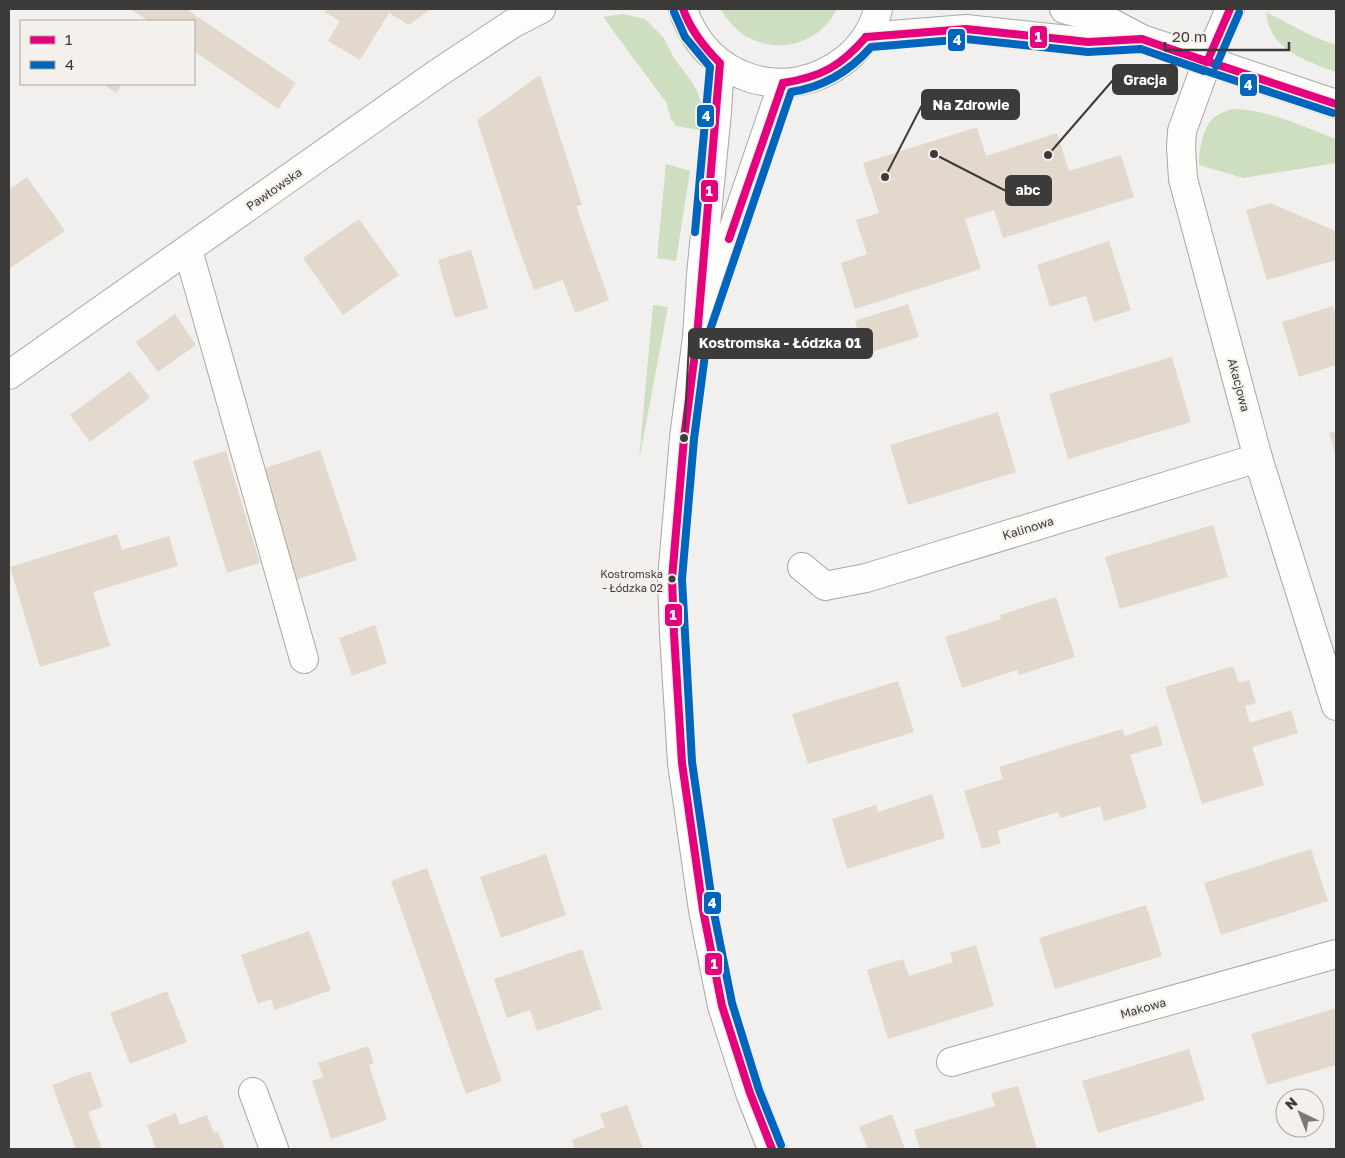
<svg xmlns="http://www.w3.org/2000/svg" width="1345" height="1158" viewBox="0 0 1345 1158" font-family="'Golos Text',sans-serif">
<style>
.green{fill:#cddec1}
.building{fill:#e3d8cc}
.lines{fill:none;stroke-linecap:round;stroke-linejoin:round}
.minor-casing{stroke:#a9a7a5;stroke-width:30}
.major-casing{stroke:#a9a7a5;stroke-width:30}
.minor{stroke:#fdfdfc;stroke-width:28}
.major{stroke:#fdfdfc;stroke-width:28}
.bus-1-casing{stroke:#f4f0ec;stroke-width:11}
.bus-2-casing{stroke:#f4f0ec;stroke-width:11}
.bus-1{stroke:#e5007d;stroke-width:8}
.bus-2{stroke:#0065bd;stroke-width:8}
.bus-dot{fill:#3c3b39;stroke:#f4f0ec;stroke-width:2}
.labels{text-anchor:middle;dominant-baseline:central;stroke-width:4;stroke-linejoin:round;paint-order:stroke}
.bus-label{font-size:11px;fill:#3c3b39;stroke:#f4f0ec;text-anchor:end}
.street-label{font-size:12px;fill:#3c3b39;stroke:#f4f0ec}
.leader{fill:none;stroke:#3c3b39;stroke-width:2}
.callout-dot{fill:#3c3b39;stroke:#f4f0ec;stroke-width:2}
.callout{fill:#3c3b39;stroke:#3c3b39;stroke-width:2}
.callout-label{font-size:14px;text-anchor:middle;font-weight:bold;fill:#fff}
.line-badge{stroke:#f4f0ec;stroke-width:2}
.badge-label{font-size:14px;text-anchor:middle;font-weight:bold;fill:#fff}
</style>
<rect width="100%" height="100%" fill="#f2f0ee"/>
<g class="green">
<path d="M721 9H837C819 44 778 56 744 35 735 29 726 19 721 9Z"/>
<path d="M1266 12 1312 36 1336 45V72C1306 61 1269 50 1266 12Z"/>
<path d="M623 14 645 19 664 38 674 58 692 82 698 93 701 104 699 130 676 126 671 119 666 102 603 17Z"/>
<path d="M1232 109C1264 108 1306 128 1336 139V163L1243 178 1199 165C1199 150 1202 130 1213 118 1218 114 1225 111 1232 109Z"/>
<path d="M666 164 690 171 676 261 657 258Z"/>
<path d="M653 305 668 307 639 460Z"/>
</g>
<g class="building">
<path d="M130 9H186L296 83 278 109 194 51V21H149Z"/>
<path d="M327 9H431L409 25 389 13 360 60 328 41 340 21 325 12Z"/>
<path d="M540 75 582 205 576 206 609 300 575 313 563 280 534 290 512 229 477 120Z"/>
<path d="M103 84H122L116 93Z"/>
<path d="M977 127 986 156 1057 133 1069 171 1121 155 1134 197 1003 238 994 210 965 219 981 269 855 309 841 263 867 254 856 220 879 213 863 163Z"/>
<path d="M27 177 65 231 10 268 9 190Z"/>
<path d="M1270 203 1336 231V260L1267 280 1246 210Z"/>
<path d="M359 219 399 275 343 315 303 258Z"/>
<path d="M1109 241 1131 310 1094 322 1086 296 1050 307 1037 265Z"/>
<path d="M471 250 488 308 455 318 438 260Z"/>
<path d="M908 304 919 337 865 354 855 321Z"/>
<path d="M1333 306 1336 315V365L1299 377 1282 322Z"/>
<path d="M175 314 196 345 158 372 136 342Z"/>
<path d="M1172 357 1191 422 1068 459 1049 394Z"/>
<path d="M130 371 150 398 90 442 70 415Z"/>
<path d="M998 412 1016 472 908 505 890 445Z"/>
<path d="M1336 431V455L1329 433Z"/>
<path d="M320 450 357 560 292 581 256 471Z"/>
<path d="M226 451 260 563 227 573 193 461Z"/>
<path d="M1213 525 1228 577 1120 609 1105 557Z"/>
<path d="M117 534 122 550 169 536 178 566 93 592 110 646 40 667 10 567Z"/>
<path d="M1056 597 1075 657 1019 675 1017 670 962 688 945 637 1001 619 1000 615Z"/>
<path d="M375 625 387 663 352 676 339 638Z"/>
<path d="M1233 666 1239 683 1249 680 1256 703 1245 706 1250 723 1291 710 1298 733 1252 747 1264 785 1202 804 1165 687Z"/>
<path d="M898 681 914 732 808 764 792 714Z"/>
<path d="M1157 725 1163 745 1130 755 1147 808 1104 821 1100 806 1061 818 1058 812 997 831 1001 843 982 849 964 791 1003 779 999 767 1122 729 1125 736Z"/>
<path d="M932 794 945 838 847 869 832 819 876 805 878 812Z"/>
<path d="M1311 849 1328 901 1221 935 1204 883Z"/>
<path d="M546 854 566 915 501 938 480 877Z"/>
<path d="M427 868 502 1081 466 1094 391 881Z"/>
<path d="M1146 905 1162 956 1055 989 1039 938Z"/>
<path d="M309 931 331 990 275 1010 271 999 258 1004 241 955Z"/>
<path d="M976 945 994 1006 888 1039 867 970 903 959 909 976 953 962 950 953Z"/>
<path d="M582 949 602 1009 537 1031 530 1010 507 1018 494 979Z"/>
<path d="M167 991 187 1042 130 1064 110 1013Z"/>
<path d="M1336 1008V1065L1267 1085 1251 1034Z"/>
<path d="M368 1046 374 1063 369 1065 387 1120 331 1139 312 1081 323 1077 318 1063Z"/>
<path d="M1189 1049 1205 1100 1098 1133 1082 1081Z"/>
<path d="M90 1071 103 1107 88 1112 102 1149H76L52 1085Z"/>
<path d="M1018 1086 1037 1149H920L914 1130 995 1106 991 1093Z"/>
<path d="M627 1105 643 1149H575L572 1140 605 1127 600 1114Z"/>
<path d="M176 1113 180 1125 207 1115 214 1133 218 1132 225 1149H156L147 1125Z"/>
<path d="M892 1114 905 1149H868L859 1127Z"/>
</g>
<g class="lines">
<defs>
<g id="minor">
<path d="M1230 9 1207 62 1182 131 1181 147 1183 179 1258 458 1336 706"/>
<path d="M720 63 717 112 701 275 697 337 684 438 672 579 674 634 682 763 703 910 722 1006 750 1093 772 1149"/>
<path d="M188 250 304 659"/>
<path d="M710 297 783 83"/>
<path d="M9 375 438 73 512 24 541 9"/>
<path d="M802 567 825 586 866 578 1258 458"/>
<path d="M951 1062 1336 954"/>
<path d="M253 1092 274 1149"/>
</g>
<g id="major">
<path d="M683 9C705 80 788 106 846 59 861 47 874 28 878 9"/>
<path d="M1064 9 1110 22 1142 39 1336 104"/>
<path d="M866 37 966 29 1088 42 1142 39"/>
</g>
</defs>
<use href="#minor" class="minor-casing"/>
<use href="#major" class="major-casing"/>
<use href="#minor" class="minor"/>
<use href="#major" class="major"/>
<defs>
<g id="bus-1">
<path d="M683 9C691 31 704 47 720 63L697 337 684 438 672 579 674 634 682 763 703 910 722 1006 750 1093 772 1149"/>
<path d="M866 37 966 29 1088 42 1142 39 1207 62"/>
<path d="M1167 48 1336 104"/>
<path d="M1207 62 1230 9"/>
<path d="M783 83C821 77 841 66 866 37"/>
<path d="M729 239 783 83"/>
</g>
<g id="bus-2">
<path d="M674 12 685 37 710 67 695 232"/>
<path d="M1164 57 1333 113"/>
<path d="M1216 66 1239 13"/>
<path d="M781 1145 759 1090 732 1003 713 908 692 762 682 579 694 439 707 339 791 92C824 87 849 72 871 47L966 39 1088 52 1141 49 1204 71"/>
</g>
</defs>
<use href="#bus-1" class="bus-1-casing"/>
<use href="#bus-2" class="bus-2-casing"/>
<use href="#bus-1" class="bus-1"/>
<use href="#bus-2" class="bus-2"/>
</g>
<circle class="bus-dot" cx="672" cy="579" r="4.5"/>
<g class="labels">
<g class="bus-label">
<text x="663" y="573">Kostromska<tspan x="663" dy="14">- Łódzka 02</tspan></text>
</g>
<g class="street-label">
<text transform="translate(274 189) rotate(-35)">Pawłowska</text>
<text transform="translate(1239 385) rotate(75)">Akacjowa</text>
<text transform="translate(1028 528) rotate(-17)">Kalinowa</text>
<text transform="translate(1143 1008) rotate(-16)">Makowa</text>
</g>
</g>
<path class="leader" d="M1048 155L1113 80M885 177L922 105M934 154L1006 191M684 438L689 343"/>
<g class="callout-dot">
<circle cx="1048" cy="155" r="5"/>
<circle cx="885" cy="177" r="5"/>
<circle cx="934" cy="154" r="5"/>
<circle cx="684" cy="438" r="5"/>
</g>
<g class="callout">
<rect x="1113" y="65" width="64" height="29" rx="5"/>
<rect x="922" y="90" width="97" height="29" rx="5"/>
<rect x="1006" y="176" width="45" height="29" rx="5"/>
<rect x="689" y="329" width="183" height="29" rx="5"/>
</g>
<g class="callout-label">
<text x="1145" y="85">Gracja</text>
<text x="971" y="110">Na Zdrowie</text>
<text x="1028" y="195">abc</text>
<text x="780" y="348">Kostromska - Łódzka 01</text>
</g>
<g class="line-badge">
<rect x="1029" y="25" width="19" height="24" rx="5" fill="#e5007d"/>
<rect x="947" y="28" width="19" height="24" rx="5" fill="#0065bd"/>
<rect x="1239" y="73" width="19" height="24" rx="5" fill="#0065bd"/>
<rect x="696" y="104" width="19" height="24" rx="5" fill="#0065bd"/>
<rect x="700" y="179" width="19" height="24" rx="5" fill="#e5007d"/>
<rect x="664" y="603" width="19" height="24" rx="5" fill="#e5007d"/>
<rect x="703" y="891" width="19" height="24" rx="5" fill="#0065bd"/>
<rect x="704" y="952" width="19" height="24" rx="5" fill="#e5007d"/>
</g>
<g class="badge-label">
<text x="1038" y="42">1</text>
<text x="957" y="45">4</text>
<text x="1248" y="90">4</text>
<text x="706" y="121">4</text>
<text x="709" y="196">1</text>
<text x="673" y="620">1</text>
<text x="712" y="908">4</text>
<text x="714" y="969">1</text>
</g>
<rect width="1345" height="1158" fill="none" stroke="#3c3b39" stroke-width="20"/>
<rect x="20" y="20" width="175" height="65" fill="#f4f0ec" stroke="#aaa8a4"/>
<rect x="30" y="36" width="25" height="8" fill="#e5007d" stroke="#aaa8a4"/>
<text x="65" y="45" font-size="15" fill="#3c3b39">1</text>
<rect x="30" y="61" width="25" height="8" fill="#0065bd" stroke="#aaa8a4"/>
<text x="65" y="70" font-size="15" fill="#3c3b39">4</text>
<g transform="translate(1300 1113) rotate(317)"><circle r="24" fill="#f4f0ec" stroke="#aaa8a4"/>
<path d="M0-4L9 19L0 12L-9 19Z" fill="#7c7a78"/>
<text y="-8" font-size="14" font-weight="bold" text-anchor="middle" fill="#3c3b39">N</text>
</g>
<path d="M1165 42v8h124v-8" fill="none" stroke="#3c3b39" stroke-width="2.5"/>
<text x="1172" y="42" font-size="15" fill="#3c3b39" stroke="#f4f0ec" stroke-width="4" paint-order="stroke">20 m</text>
</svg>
